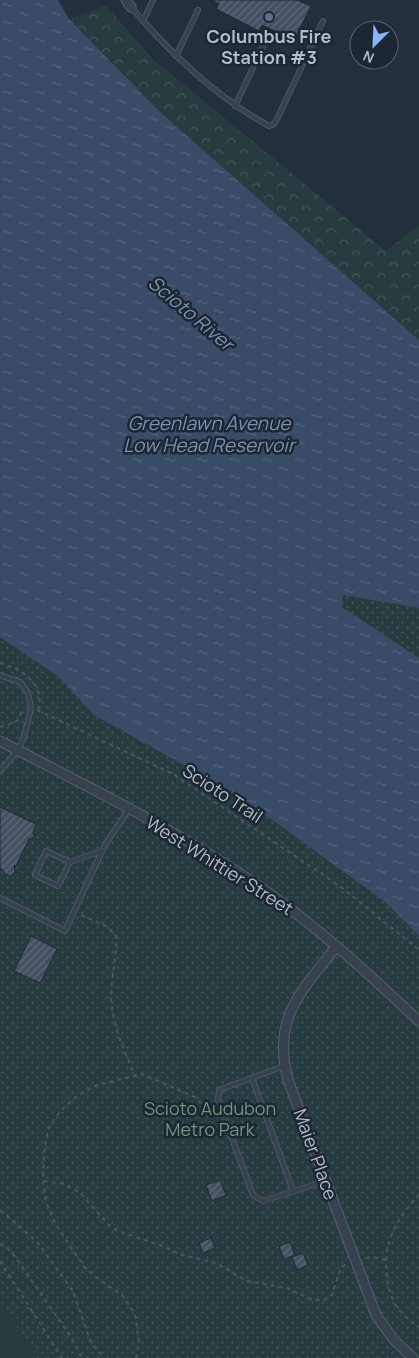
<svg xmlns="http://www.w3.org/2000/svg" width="419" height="1358" viewBox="0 0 419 1358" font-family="Manrope,sans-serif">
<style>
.grass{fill:#263c3f}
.forest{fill:url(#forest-crowns)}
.park{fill:url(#park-dots)}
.water{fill:url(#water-ripples)}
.building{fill:url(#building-hatch);stroke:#1f2835}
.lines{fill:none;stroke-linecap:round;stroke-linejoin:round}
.lane-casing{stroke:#565f6c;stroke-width:6}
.street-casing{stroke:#565f6c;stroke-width:11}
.path{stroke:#44595c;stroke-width:2;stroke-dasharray:4 4;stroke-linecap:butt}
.lane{stroke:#38414e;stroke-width:4.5}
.street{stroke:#38414e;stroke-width:9}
.service-dot{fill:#5c6f8a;stroke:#1d2633;stroke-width:2}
.labels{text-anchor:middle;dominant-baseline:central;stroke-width:5;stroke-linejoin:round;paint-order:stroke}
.poi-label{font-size:18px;font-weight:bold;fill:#b4bcc9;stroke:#1d2633}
.street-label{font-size:18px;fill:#b4bcc9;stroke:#1d2633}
.park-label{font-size:18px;fill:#6b9a76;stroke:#1d2633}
.water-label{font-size:19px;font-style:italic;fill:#7c92b1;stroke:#1d2633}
</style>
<defs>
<pattern id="forest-crowns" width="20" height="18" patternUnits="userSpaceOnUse" patternTransform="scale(1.25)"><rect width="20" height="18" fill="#263c3f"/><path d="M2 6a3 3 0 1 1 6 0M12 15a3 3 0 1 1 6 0" fill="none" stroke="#435659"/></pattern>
<pattern id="park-dots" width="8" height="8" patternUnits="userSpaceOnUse" patternTransform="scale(1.25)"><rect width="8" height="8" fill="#263c3f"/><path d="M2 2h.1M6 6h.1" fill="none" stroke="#435659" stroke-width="1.8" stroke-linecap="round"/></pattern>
<pattern id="water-ripples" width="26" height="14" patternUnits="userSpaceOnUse" patternTransform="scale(1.25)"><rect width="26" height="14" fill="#394c67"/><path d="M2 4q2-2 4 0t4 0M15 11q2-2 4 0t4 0" fill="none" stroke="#53647b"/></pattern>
<pattern id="building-hatch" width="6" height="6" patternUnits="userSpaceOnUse" patternTransform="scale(1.25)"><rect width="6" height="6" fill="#455162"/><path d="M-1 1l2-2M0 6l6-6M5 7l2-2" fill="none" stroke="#5d6877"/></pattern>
</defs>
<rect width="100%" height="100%" fill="#242f3e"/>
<path class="grass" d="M0 1301 37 1358H0Z"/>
<path class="forest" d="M106 6 153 59 386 251 419 225V340L159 111 69 19Z"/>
<g class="park">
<path d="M342 595 419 608V658L342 607Z"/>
<path d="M0 637 59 677 94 715 235 793 384 901 419 936V1358H37L0 1301Z"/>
</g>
<path class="water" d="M0 0H58L69 19 159 111 419 340V608L343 595 342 607 419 658V936L384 901 235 793 94 715 59 677 0 637Z"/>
<g class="building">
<path d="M212 0H297L311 6 294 40 262 25 259 31 216 9 219 4Z"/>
<path d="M0 807 36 824 33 832 34 837 29 839 16 866 14 865 15 872 10 876 5 874 3 870 0 868Z"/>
<path d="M31 936 57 949 40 983 14 971Z"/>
<path d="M220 1180 226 1195 212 1201 206 1185Z"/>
<path d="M211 1238 215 1248 203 1253 199 1243Z"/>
<path d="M290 1242 295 1255 284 1259 279 1246Z"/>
<path d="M303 1253 308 1265 297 1270 292 1257Z"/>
</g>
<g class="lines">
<defs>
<g id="lane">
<path d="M131 7C170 53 216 97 269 126L274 124 277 119 323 21"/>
<path d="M143 21 153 0"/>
<path d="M176 56 198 10"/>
<path d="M235 106 265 42"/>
<path d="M0 675 20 682 28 693 31 708 24 737 18 750 0 771"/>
<path d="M70 862 58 886 35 875 46 851 70 862 102 851"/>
<path d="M0 898 65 931 105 845 129 809"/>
<path d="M284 1066 219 1090 218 1100 253 1195 263 1201 326 1181"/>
<path d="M252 1078 293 1191"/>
</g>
<g id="street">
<path d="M126 0 131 7"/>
<path d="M0 741C90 788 183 833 266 891 320 929 371 976 419 1021"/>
<path d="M336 947C300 993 272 1018 288 1080L376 1315 394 1340 413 1358"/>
</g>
</defs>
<use href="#lane" class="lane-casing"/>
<use href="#street" class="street-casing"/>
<g class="path">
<path d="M0 663C22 669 44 683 39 709"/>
<path d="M37 710 173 774 341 887 419 950"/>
<path d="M0 727 6 726 18 720 23 708"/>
<path d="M81 915 108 927 116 936C117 955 112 974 111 994 111 1022 124 1050 135 1076"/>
<path d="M44 1181 65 1184 80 1193 109 1225 117 1231 163 1246 182 1255 216 1263 247 1281 287 1288 313 1300H324L332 1295 341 1267 347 1264"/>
<path d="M419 1194C397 1220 382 1241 387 1277 388 1290 393 1303 401 1312 406 1318 413 1323 419 1327"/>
<path d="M0 1211 4 1213 37 1242 73 1291 91 1343 104 1358"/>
<path d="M0 1244 11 1251 71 1337 82 1358"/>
<path d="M366 1258 373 1257 386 1260"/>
<path d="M0 1261 62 1358"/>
<path d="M136 1358 139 1342 135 1314 122 1295 101 1281 85 1268 56 1225 46 1202 43 1181 44 1154 48 1129 61 1110 77 1096 97 1085 142 1074 195 1097 203 1106 211 1103"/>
</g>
<use href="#lane" class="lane"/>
<use href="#street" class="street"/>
</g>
<circle class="service-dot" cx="269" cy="17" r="5"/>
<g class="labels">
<g class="poi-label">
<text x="269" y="36">Columbus Fire<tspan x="269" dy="21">Station #3</tspan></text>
</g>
<g class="street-label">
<text transform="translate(223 793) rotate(33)">Scioto Trail</text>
<text transform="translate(220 865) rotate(32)">West Whittier Street</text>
<text transform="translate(316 1154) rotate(70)">Maier Place</text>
</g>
<g class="park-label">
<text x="210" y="1108">Scioto Audubon<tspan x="210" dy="21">Metro Park</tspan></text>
</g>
<g class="water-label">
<text transform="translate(191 313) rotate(40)">Scioto River</text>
<text x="209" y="423">Greenlawn Avenue<tspan x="209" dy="22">Low Head Reservoir</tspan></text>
</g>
</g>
<g transform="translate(374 45) rotate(204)"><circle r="24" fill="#1d2633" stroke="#59626f"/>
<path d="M0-4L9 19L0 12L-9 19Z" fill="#8ab4f8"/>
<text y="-8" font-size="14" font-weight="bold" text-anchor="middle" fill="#b4bcc9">N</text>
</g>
</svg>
